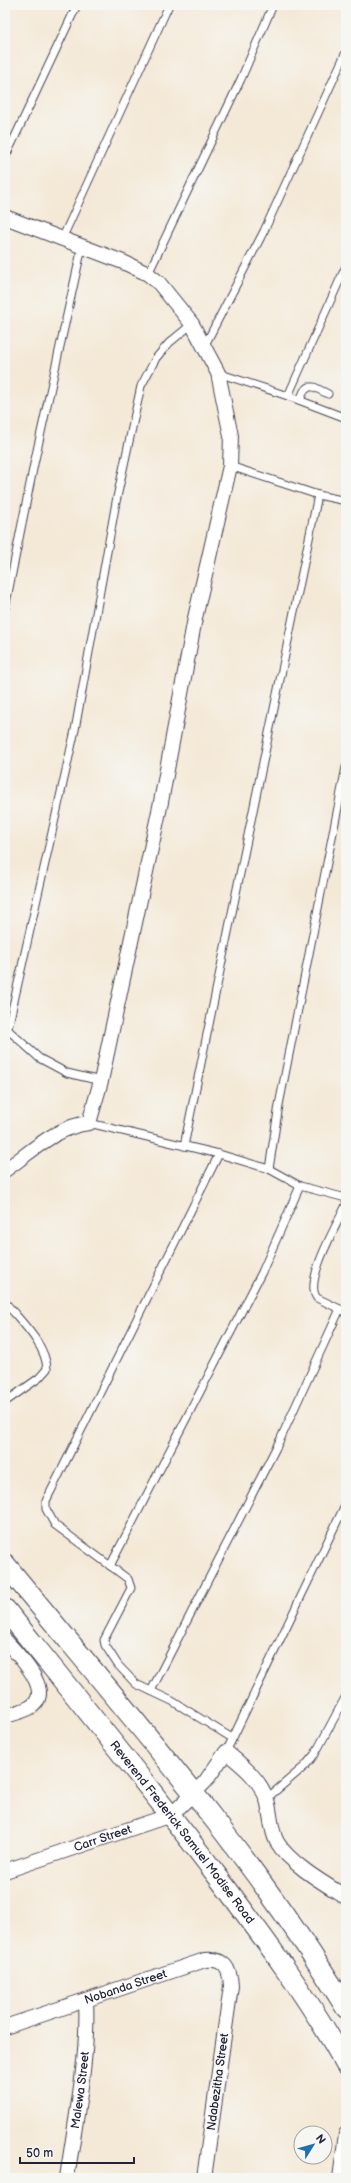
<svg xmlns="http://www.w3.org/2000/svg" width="351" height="2183" viewBox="0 0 351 2183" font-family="'Balsamiq Sans',sans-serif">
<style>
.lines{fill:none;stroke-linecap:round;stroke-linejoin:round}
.service-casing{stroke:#424052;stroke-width:9}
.minor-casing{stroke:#424052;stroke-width:16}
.secondary-casing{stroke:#424052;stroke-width:22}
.service{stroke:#fff;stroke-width:7}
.minor{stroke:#fff;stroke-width:14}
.secondary{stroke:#fff;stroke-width:20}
.labels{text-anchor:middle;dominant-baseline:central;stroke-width:3.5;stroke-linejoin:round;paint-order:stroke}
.street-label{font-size:12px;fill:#22223b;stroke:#f6f6f2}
</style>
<rect width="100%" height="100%" fill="#f6f6f2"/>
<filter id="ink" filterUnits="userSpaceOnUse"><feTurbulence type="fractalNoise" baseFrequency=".025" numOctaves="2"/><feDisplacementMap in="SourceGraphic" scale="8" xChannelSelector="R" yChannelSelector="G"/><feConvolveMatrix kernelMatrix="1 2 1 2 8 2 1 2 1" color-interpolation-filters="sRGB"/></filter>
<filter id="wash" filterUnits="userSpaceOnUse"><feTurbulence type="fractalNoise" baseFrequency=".012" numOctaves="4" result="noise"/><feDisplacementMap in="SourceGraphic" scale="16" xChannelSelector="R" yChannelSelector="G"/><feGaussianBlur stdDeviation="0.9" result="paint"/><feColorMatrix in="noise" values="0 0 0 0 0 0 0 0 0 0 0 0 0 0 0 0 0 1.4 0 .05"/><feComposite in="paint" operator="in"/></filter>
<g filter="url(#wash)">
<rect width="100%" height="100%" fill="#f4e9d7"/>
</g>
<g filter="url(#ink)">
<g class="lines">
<defs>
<g id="service">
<path d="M5 158 77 5"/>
<path d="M62 239 169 5"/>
<path d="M148 274 241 79 273 5"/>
<path d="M204 347 264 231 346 52"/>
<path d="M218 373 288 396 346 266"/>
<path d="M288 396 346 418"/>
<path d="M300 400 304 391 309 387H314L328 394"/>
<path d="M230 466 318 495 346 501"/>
<path d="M5 608 34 464 82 247"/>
<path d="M5 1027 39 1058 67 1073 101 1081"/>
<path d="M8 1028 75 730 116 502 141 386 156 358 169 343 192 324"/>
<path d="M89 1123 219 1154 269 1169 300 1186 346 1198"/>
<path d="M184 1146 318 495"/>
<path d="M219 1154 46 1501V1509L55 1525 128 1579 131 1588 104 1640 105 1645 118 1665 136 1684 172 1701 232 1738"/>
<path d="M269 1169 279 1105 346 767"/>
<path d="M346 1205C338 1223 303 1282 317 1298L346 1312"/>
<path d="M5 1302C20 1321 46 1344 47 1369L39 1378 5 1402"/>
<path d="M110 1566 262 1272 300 1186"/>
<path d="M151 1691 280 1440 340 1309"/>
<path d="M226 1752 346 1503"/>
<path d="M266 1799 305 1766 315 1754 346 1696"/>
</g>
<g id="minor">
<path d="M5 217 123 262 148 274 159 283 192 324 218 373 231 436 230 466 195 618 161 802 101 1081 89 1123C57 1126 31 1152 5 1170"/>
<path d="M5 1640C16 1653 58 1693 29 1708 21 1712 13 1714 5 1716"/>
<path id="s1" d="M5 1871 171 1815 205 1782 226 1752C242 1765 260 1779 267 1800 271 1813 270 1829 277 1842 290 1864 325 1884 346 1897"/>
<path id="s2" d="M5 2027 205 1960C224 1958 230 1968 231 1986L204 2178"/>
<path id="s3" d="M67 2178C75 2122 89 2057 86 2000"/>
<path d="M340 2178 346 2134"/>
</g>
<g id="secondary">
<path d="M5 1564C123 1708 249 1849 346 2008"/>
<path id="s4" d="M5 1609C77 1698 149 1786 218 1877 264 1938 309 1998 346 2065"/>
</g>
</defs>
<use href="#service" class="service-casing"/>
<use href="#minor" class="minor-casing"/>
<use href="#secondary" class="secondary-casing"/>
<use href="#service" class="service"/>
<use href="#minor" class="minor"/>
<use href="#secondary" class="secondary"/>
</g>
</g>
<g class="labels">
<g class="street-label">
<text stroke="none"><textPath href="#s4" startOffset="285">Reverend Frederick Samuel Modise Road</textPath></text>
<text stroke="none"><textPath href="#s1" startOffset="103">Carr Street</textPath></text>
<text stroke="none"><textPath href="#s2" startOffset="127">Nobanda Street</textPath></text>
<text transform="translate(218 2082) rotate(-82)">Ndabezitha Street</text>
<text stroke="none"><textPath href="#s3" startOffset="89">Malewa Street</textPath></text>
</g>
</g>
<rect width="351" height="2183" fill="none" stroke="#f6f6f2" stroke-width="20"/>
<g transform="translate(313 2145) rotate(53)"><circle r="19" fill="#f6f6f2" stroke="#a1a1a9"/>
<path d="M0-3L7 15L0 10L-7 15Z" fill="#1f6fb2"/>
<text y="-6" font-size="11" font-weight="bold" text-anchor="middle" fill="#22223b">N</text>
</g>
<path d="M20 2157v6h114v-6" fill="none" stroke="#22223b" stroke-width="2"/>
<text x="26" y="2157" font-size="12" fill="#22223b" stroke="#f6f6f2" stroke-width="3" paint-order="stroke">50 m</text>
</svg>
